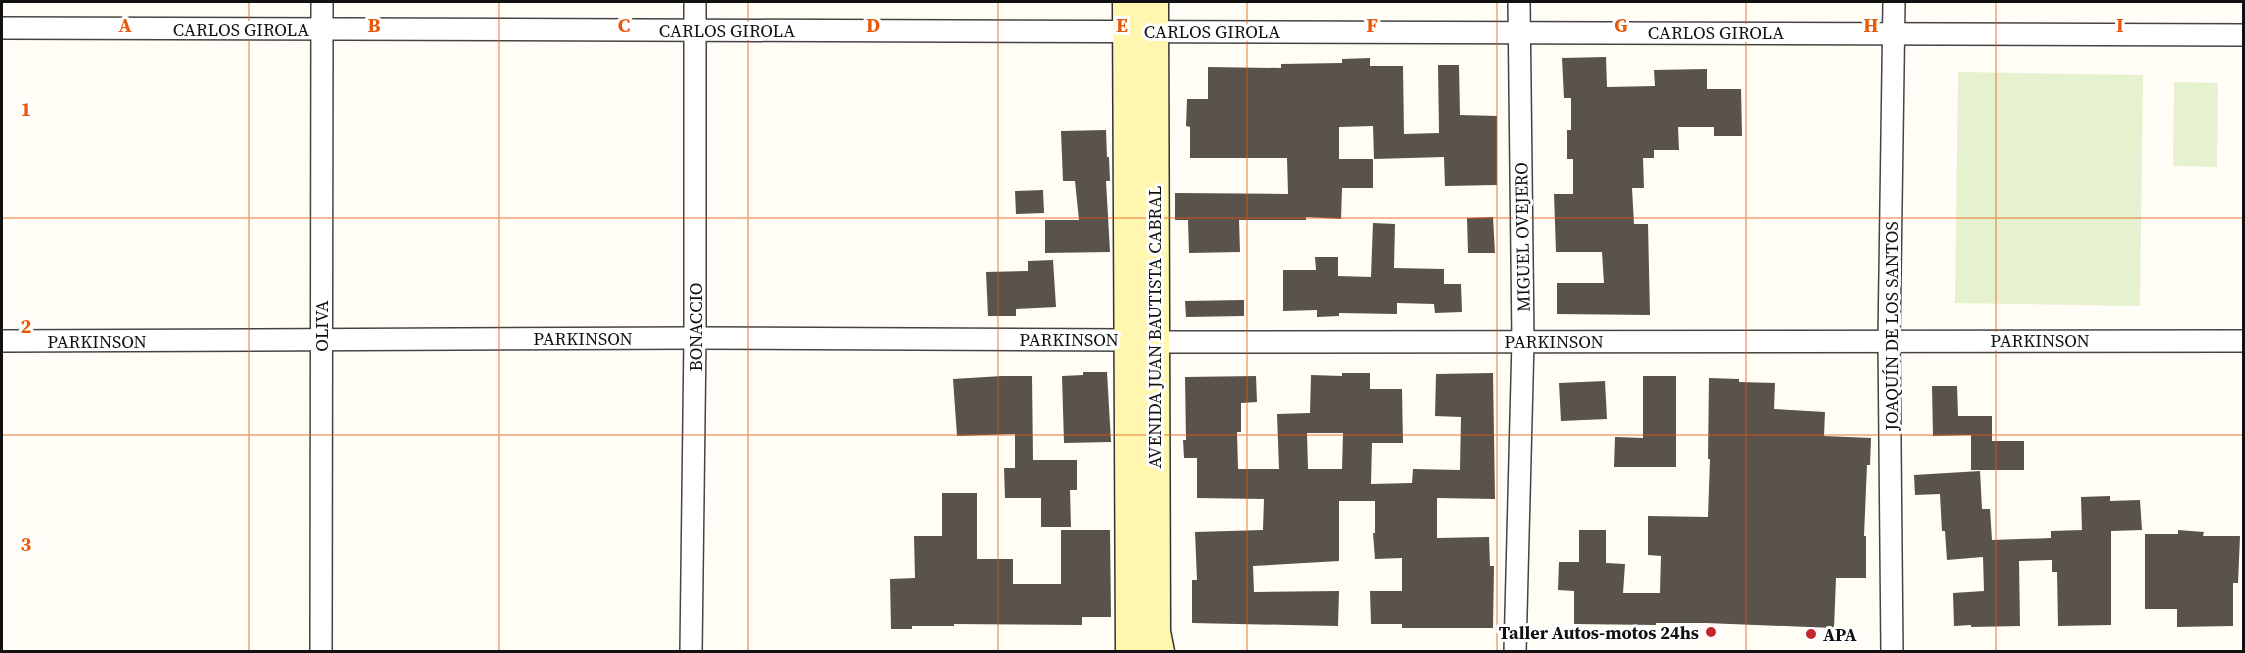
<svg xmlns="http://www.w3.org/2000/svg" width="2245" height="653" viewBox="0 0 2245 653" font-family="'Source Serif 4',serif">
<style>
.pitch{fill:#e6f2cf}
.building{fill:#5a524d;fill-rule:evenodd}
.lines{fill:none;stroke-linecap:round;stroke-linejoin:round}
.minor-casing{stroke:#444;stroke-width:24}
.secondary-casing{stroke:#333;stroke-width:33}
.minor{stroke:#fff;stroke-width:21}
.secondary{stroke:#fff6b0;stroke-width:30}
.grid{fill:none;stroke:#e8590c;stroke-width:1.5;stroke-opacity:0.55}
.poi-dot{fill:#c4262e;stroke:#fff;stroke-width:2}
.labels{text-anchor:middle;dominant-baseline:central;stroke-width:6;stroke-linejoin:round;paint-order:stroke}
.street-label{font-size:18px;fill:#111;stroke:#fff}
.poi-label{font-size:18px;font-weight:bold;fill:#111;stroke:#fff;text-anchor:end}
.grid-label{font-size:20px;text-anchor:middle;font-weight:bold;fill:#e8590c;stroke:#fff;stroke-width:6;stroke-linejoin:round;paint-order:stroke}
</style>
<rect width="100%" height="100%" fill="#fffdf5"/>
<g class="pitch">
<path d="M1958 72 2143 75 2140 306 1955 303Z"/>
<path d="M2174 82 2218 83 2217 167 2173 166Z"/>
</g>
<g class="building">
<path d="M1606 57 1607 87 1655 86 1654 70 1707 69V89H1741L1742 136H1714V127H1678L1679 150H1654V158H1643L1644 188H1632L1634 224H1648L1650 315 1557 314V283H1604L1602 252H1556L1554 194H1573V159H1567V130H1571V98H1564L1562 58Z"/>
<path d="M1370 58V66H1403L1404 134 1439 133 1438 65H1459L1460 115 1497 116V185L1445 186 1444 157 1374 159 1373 126 1339 127V159H1373V188H1342L1341 219 1306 217V220H1239L1240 252 1189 253 1188 220H1175V193L1288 194 1287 158H1190V127L1186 126 1187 99H1208V67L1281 68V64L1342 63V59Z"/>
<path d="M1106 130 1107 157H1109L1110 181H1106L1110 252 1045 253V220H1079L1075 181H1063L1061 131Z"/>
<path d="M1043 190 1044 213 1016 214 1015 191Z"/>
<path d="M1493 217 1495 253H1468L1467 218Z"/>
<path d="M1373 223 1395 224 1394 268 1444 269V284H1461L1462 312 1435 313 1434 304 1397 303V314L1339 313V316L1317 317V310L1283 311V270H1316L1315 257H1338V276L1371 277Z"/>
<path d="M1053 260 1056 307 1016 309V316H988L986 272 1028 271V261Z"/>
<path d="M1244 300V316L1186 317 1185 301Z"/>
<path d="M1083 372H1107L1111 442 1064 443 1062 376 1083 375Z"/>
<path d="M1342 373H1370V389H1402L1403 443H1372L1371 484 1412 483 1413 469 1460 470 1461 417 1435 416 1436 374 1493 373 1495 499 1437 498V538L1489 537 1490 566H1494L1493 628H1402V624H1371L1370 591H1402V558L1375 559 1373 533H1375V501H1339V561L1253 566 1254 592 1339 591 1338 626 1192 623V580H1197L1195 532 1263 530 1264 499 1197 498V458H1184L1183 440H1186L1185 377 1256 376 1257 402 1241 403V432H1237L1238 469H1279L1277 414 1310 413 1311 375 1342 376ZM1307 433H1343L1342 469H1308Z"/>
<path d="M1002 376H1032L1033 460H1077V490H1070L1071 527H1041V498H1005L1004 468H1015V434L957 436 953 379Z"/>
<path d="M1643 376H1676V467H1614L1615 437 1643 438Z"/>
<path d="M1709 378 1739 379V382L1775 383 1774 409 1825 412 1824 436 1871 438 1870 465H1867L1864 536H1866V578H1836L1834 628 1706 623H1656V625L1574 624V591L1558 590 1559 562H1579V530H1606V563L1625 564 1623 593H1660L1661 556 1648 555V516L1708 517 1710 459H1708Z"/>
<path d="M1605 381 1607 419 1561 421 1559 383Z"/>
<path d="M1932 386H1957L1958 416H1992V441H2024V470H1971V435L1933 436Z"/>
<path d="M1980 471 1982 509H1990L1992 540 2051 538V531L2082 530 2081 497 2110 496V501L2140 500 2142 530 2111 531V625L2058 626 2057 572H2052V560L2019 561 2020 626 1971 627V625L1954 626 1953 593 1984 591 1983 557 1947 560 1945 531H1942L1940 494 1915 495 1914 475Z"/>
<path d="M942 493H977V559H1013V584H1061V530H1110L1111 617H1082V625L954 624V626H912V629H891L890 579 915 578 914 536H942Z"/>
<path d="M2178 530 2204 532 2203 536H2240L2238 583H2233V626L2177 627V609H2145V534H2178Z"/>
</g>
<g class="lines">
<defs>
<g id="minor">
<path d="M2 28 2244 35"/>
<path d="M2 341 695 338 1128 340 1153 342 2244 341"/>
<path d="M321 652 322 2"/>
<path d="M691 652 695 338V2"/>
<path d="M1515 652 1523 341 1519 2"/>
<path d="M1892 652 1889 340 1894 2"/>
</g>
<g id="secondary">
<path d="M1128 2 1131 652"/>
<path d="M1153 2 1155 632 1159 652"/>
</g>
</defs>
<use href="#minor" class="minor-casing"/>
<use href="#secondary" class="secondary-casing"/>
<use href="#minor" class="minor"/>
<use href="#secondary" class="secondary"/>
</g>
<path class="grid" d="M249 2V652M499 2V652M748 2V652M998 2V652M1247 2V652M1497 2V652M1746 2V652M1996 2V652M2 218H2244M2 435H2244"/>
<g class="poi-dot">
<circle cx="1711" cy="632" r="6"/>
<circle cx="1811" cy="634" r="6"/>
</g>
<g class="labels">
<g class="street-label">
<text x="241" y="29">CARLOS GIROLA</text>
<text x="727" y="30">CARLOS GIROLA</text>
<text x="1212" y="31">CARLOS GIROLA</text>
<text x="1716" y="32">CARLOS GIROLA</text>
<text transform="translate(1522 237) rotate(-91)">MIGUEL OVEJERO</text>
<text transform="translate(321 326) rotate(-90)">OLIVA</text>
<text transform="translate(1891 326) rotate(-90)">JOAQUÍN DE LOS SANTOS</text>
<text transform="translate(695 327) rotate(-90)">BONACCIO</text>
<text transform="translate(1154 327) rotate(-90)">AVENIDA JUAN BAUTISTA CABRAL</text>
<text x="583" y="338">PARKINSON</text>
<text x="1069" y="339">PARKINSON</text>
<text x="2040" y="340">PARKINSON</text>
<text x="97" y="341">PARKINSON</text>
<text x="1554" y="341">PARKINSON</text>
</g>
<g class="poi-label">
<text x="1699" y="632">Taller Autos-motos 24hs</text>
<text x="1823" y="634" text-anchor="start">APA</text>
</g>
</g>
<g class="grid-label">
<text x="125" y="32">A</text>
<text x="374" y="32">B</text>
<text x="624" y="32">C</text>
<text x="873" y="32">D</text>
<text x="1122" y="32">E</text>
<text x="1372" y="32">F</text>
<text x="1621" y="32">G</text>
<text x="1871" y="32">H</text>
<text x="2120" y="32">I</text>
<text x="26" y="116">1</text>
<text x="26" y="333">2</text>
<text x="26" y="551">3</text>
</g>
<rect width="2245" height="653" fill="none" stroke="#111111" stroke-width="6"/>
</svg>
